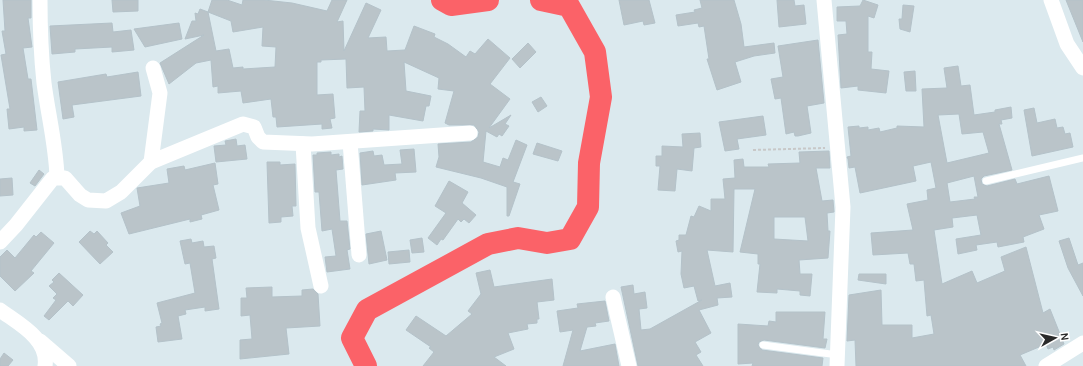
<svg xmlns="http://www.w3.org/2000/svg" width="1083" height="366" viewBox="0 0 1083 366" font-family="Karla,sans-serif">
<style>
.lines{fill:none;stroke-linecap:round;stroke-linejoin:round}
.river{stroke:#fb6268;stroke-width:22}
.building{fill:#bac4c9;stroke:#b4c2c9;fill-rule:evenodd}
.path{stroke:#c8c8c8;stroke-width:2;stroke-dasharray:3 2;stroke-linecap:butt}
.lane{stroke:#fff;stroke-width:7}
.street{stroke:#fff;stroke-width:15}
</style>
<rect width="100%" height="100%" fill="#dbe9ee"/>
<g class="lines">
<g class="river">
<path d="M442 0 451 5 488 0"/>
<path d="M366 366 352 338 367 310 488 244 518 238 547 243 570 239 588 207 589 163 601 97 595 52 569 6 541 0"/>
</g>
</g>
<g class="building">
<path d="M3 0H31V18H28L32 47 23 48 28 79H31L37 130 24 131V127L9 129 7 109H10L1 55 6 54 2 31H5Z"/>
<path d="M112 0H138V11L113 12Z"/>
<path d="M212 0H227L242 5 243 0H264L292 3 327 11 332 0H347L337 22 343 21 344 51 366 3 381 10 368 38 386 37 387 51 405 50 414 26 435 34 434 37 448 44 466 57 470 51 475 54 488 39 510 58 490 84 510 99 489 128 511 115 505 124 509 126 502 136 499 134 497 137 486 131 483 162 500 167 503 158 508 160 516 140 527 145 513 182 520 184 509 216H507V187L481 178 436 167 439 157 438 144 471 142 478 137 479 132 474 125H449L445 123 454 91 438 89 439 78 404 62 406 91 431 96 429 106H426L423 121 389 115V130L373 129V131L359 132 360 111H365L364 87 347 88 346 59 321 60V62H317V95L333 94 335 118 330 119 332 128 322 129V124L277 127 276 117H273L271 99 243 103 241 91 218 93V86L213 87 211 60 196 63 169 84 160 63 204 35 185 39 192 21H196L195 13 198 14 200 9 208 12ZM208 12 231 21 233 32 263 27 262 46 276 47 275 67 243 69V67L233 68 229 49 216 51Z"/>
<path d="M619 0H649L655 23 644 25 643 21 624 25Z"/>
<path d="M700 0H734L741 24 744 47 774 43 775 53 754 56 735 62 741 82 717 90 707 59H709L704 26 699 27 698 23 678 26 676 15 695 12 694 10 702 8Z"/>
<path d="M777 0H794L795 6 804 5 806 24 779 27Z"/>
<path d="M863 0 878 5 874 18 868 16V52H872L871 69 889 71 886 93 858 90V86L841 88 838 35 847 34 846 21H837V7L860 6Z"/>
<path d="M1066 0H1083V42Z"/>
<path d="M903 5 914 6 910 32 900 29 899 19H902Z"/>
<path d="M112 23 113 32 131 30 134 50 112 52V47L75 49V52L52 54 50 26Z"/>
<path d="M179 23 182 39 145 47 134 29Z"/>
<path d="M818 40 824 103 807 106 811 133 798 136H795L794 132 786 134 781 98 775 99 771 79 783 77 778 46Z"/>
<path d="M528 43 536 52 520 68 512 59Z"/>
<path d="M958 66 961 86 970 85 974 115 995 112V110L1011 107 1012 118 1001 120 1002 124H999L1012 170 984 176 981 179 982 184 987 186 1015 179 1017 184 1049 176 1058 211 1039 215 1044 229 1023 237 1024 242 998 247 997 242 976 245 977 250 958 254 956 239 981 235 977 215 952 218 953 227 934 230 942 284 972 271 977 283 1005 271 1001 257 1026 247 1043 313 1050 309 1064 344 1054 350 1053 347 1048 349 1046 344 1020 355 1026 366H856L855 340 847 341 849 295 881 290 882 325H912V338L934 334 931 315 927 316 924 280 916 281 914 264H910L908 253 873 255 871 233 913 230 907 204 928 200 927 190 936 188 931 162 913 166 916 181 860 193 855 167 849 168 848 159 847 157 851 156 848 127 859 126V128L868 127V130L879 128 880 132 897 128V126L924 127 922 89 947 88 944 68ZM959 114 962 134 983 132 989 153 947 163 938 115ZM974 176 978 197H974L975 199 950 202 947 183Z"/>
<path d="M915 71 916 91H906L904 72Z"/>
<path d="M138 72 141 96 72 105 74 117 63 119 58 82 106 74 107 77Z"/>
<path d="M541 97 547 106 538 112 532 102Z"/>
<path d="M1034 108 1037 123 1055 119 1057 128 1063 127 1065 134 1070 133 1073 147 1032 156 1024 110Z"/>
<path d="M763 116 766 135 737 139 739 149 725 151 719 122Z"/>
<path d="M700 133 701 147 694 148 692 171 677 169 675 191 658 190 660 166H656V156H662V146L683 147 682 134Z"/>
<path d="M236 139 237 146 245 145 247 159 216 162 214 146 226 145 225 141Z"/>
<path d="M537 143 562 151 558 161 533 154Z"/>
<path d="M414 149 416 172 395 173 396 180 362 185 360 153 373 151 374 156 382 155 384 165 402 164 400 150Z"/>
<path d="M829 151 830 168H816L822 201 833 200 834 212 827 213 828 231H830L828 258 799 260 800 274H812L810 296 800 295V291L777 289V293L757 292 760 264H758V254L740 252 755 189H734L733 252 707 250 715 286 730 283 732 297 717 298 718 305 699 310 711 333 695 342 701 352 696 355 703 366H638L621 287 633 285 634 294 645 292 647 308 639 309 641 330 650 329 702 300 698 301 694 286 684 288 681 274 682 251 678 252 676 241 679 240V235H686L691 216 694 217 699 206 711 211V199H725L723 179 735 178 734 160 743 159 744 167H769L768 164 800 163 799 152ZM774 217H805L808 241 774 239Z"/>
<path d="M331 152V155L339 154V157L342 156 343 169 336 170 340 221H347L350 249 347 250 350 269 327 272 325 257 336 256 332 229 322 231 319 192H315L313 155H317V153Z"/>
<path d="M267 162H280V165L295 164 296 206H292L293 216 281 217V222L269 223Z"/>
<path d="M215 163 218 184 213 185 219 210 201 215 202 219 190 222V219L129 234 121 213 140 206 137 188 169 183 167 169 184 166 185 170Z"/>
<path d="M39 170 44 174 35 186 30 183Z"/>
<path d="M12 178 13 195 0 196V179Z"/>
<path d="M449 181 468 192 462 203 476 215 469 223 464 219 461 222 458 219 443 240 441 239 437 245 428 238 446 213 435 206Z"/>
<path d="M90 231 94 234 97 231 108 243 106 245 113 252 100 264 79 242Z"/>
<path d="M381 231 387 260 369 264 366 234Z"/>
<path d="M41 232 54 243 31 271 34 273 15 291 0 276V257L7 250 15 258 34 235 36 237Z"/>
<path d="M422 238 424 252 412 253 410 240Z"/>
<path d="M1069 238 1078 265 1083 263V296L1068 268 1059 241Z"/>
<path d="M191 239 192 243 203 241 204 247 214 246 216 258 212 259 219 309 205 311V307L185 310 186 314 178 316 182 339 158 342 156 327 161 326 160 324 162 323 157 303 195 293 190 263 185 264 180 241Z"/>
<path d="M409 250 410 262 389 264 388 252Z"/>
<path d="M490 270 494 287 552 279 554 300 537 302 539 319H537V323L527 324 528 329 508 333 514 349 494 357 506 366H423L434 352 429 348 431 347 406 330 416 316 446 336 472 314 468 311 481 294 476 273Z"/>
<path d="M59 273 83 295 73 306 68 301 49 320 44 316 56 300 53 298 57 294 49 286 54 282 52 280Z"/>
<path d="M859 274H886V284L858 280Z"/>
<path d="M272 287V297L302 296V290L313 289 318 294 320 326 286 328 289 354 240 359V340L252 339 250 315 241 316V298H247L246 288Z"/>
<path d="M605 301 609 321 595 323 596 326 587 327 580 351 615 344 619 366H563L573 330 560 332 557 311 578 308 577 304Z"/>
<path d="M776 312H825L823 339H827L825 348 764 340 759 342 758 345 762 350 823 358 822 366H752L753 363 738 364V324L768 326 769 321 776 322Z"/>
<path d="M4 353 13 360 8 366H0V359Z"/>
</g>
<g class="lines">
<path class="path" d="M753 150 825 148"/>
<g class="lane">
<path d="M986 181 1083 158"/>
<path d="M763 345 838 355"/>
</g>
<g class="street">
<path d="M40 0C40 28 41 55 44 83 48 114 56 145 57 177"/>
<path d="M824 0 843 207 837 366"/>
<path d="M1051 0 1067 44 1083 68"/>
<path d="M350 142 359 255"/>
<path d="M303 144 308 228 321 286"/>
<path d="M151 162 160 93 153 68"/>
<path d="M0 242 16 225 53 178H65L80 195 88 200 106 201 121 192 151 162 243 124 254 127 258 137 263 142 312 144 470 133"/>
<path d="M613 297 629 366"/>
<path d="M0 310C19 324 49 339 45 366"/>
<path d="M40 341 69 366"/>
<path d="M1046 366 1083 343"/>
</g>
</g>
<g transform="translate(1055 338) rotate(82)" stroke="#ffffff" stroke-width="3" paint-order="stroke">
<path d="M0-3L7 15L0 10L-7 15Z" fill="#2a2a2a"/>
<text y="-6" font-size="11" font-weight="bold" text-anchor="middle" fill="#2a2a2a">N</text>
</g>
</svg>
